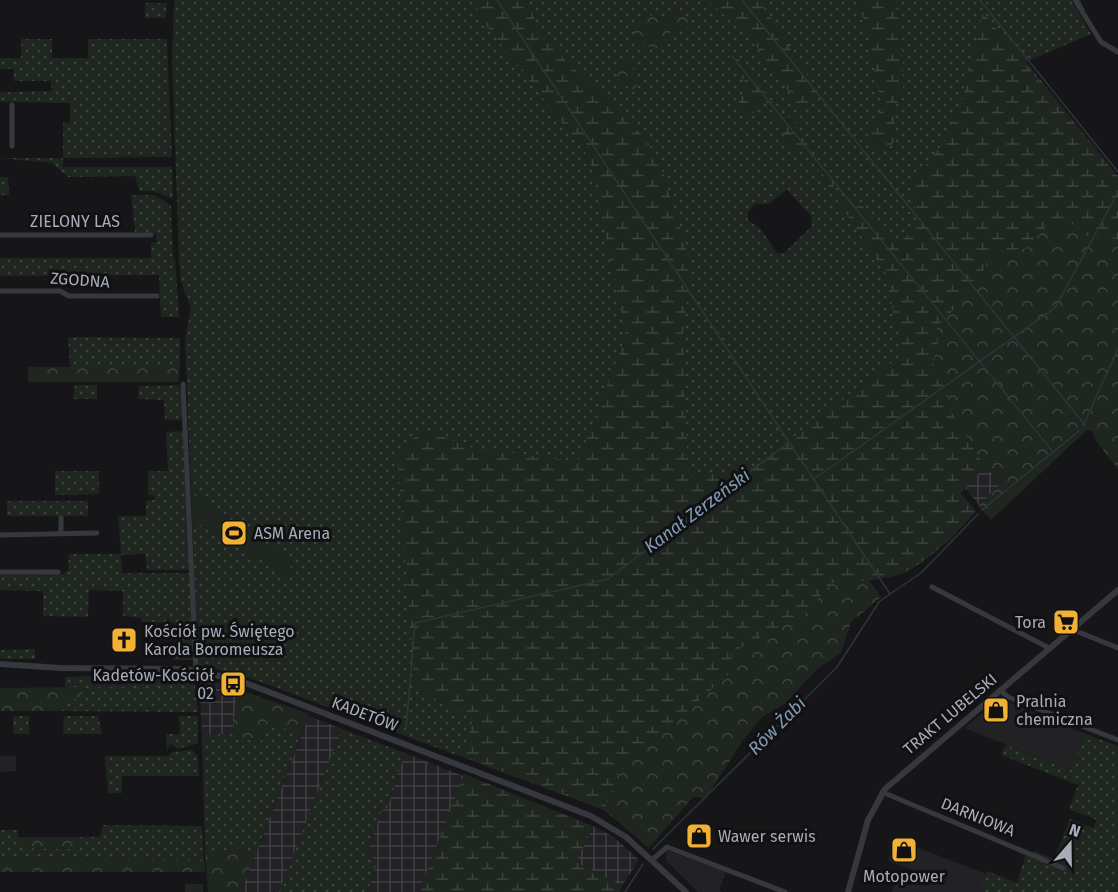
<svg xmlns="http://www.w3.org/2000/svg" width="1118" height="892" viewBox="0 0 1118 892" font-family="'Fira Sans',sans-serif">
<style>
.built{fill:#222225}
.industrial{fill:url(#industrial-grid)}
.green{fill:url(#green-dots);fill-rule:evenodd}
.forest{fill:url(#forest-crowns)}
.wetland{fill:url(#wetland-marsh)}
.pitch{fill:#1e261f}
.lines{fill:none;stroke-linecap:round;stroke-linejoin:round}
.stream{stroke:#2c353c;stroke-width:1.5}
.minor{stroke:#37383d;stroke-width:5}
.tertiary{stroke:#37383d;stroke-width:6}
.labels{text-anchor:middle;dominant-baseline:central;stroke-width:6;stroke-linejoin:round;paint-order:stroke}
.street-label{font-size:16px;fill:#a8adb8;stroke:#111113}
.poi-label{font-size:16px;fill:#a8adb8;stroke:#111113;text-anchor:start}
.water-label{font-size:18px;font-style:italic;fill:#7f9bb3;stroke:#111113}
</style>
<defs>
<pattern id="industrial-grid" width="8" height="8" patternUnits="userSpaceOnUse" patternTransform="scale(1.5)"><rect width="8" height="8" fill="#222225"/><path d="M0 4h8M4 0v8" fill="none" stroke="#3f3f43"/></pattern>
<pattern id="green-dots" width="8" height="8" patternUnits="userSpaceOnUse" patternTransform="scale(1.5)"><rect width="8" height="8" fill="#1e261f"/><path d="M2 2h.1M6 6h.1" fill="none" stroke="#3c433d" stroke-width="1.8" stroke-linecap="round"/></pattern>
<pattern id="forest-crowns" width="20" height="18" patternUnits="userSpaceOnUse" patternTransform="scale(1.5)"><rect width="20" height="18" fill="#1e261f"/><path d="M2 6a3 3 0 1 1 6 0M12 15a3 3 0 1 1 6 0" fill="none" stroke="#3c433d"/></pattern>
<pattern id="wetland-marsh" width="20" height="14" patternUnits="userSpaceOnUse" patternTransform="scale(1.5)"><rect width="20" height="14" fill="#1e261f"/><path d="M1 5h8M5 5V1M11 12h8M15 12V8" fill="none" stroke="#3c433d"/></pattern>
</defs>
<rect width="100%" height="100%" fill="#161618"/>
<g class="built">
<path d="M93 676H129V687H94Z"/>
<path d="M1000 699 1086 734 1070 770 964 728Z"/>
<path d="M0 756H16V771L0 772Z"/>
<path d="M896 839 986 874 979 892H891L897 881 910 886 915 871 888 861Z"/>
<path d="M666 850 726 872 719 890 722 892H698L666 861Z"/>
</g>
<g class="industrial">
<path d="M985 467 1002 483 979 505 965 488Z"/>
<path d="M199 677 237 689 233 733 202 736Z"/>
<path d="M309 716 342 729 279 892H241Z"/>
<path d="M405 753 464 776 419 892H367L377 862 367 852 382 810 387 808Z"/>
<path d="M593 826 614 837 639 860 622 886 576 862Z"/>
</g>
<g class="green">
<path d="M174 0H1071L1091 34 1026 62 1118 176V239L1085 236 949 408 985 467 960 493 976 511 949 541 903 573 869 580 733 670 619 772 604 810 239 674 198 665 185 340 191 308 181 282 179 259 172 61ZM675 12H679L669 28 633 23C647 11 654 17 670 19ZM787 190 811 216 812 226 784 253H777L760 228 748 220V212L755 204H768ZM193 495 289 559 292 563 287 575 194 521Z"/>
<path d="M145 3H167L166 18H145Z"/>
<path d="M21 39H52V58H88V39H167L172 157 63 158V167H172L173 199 153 191H139L135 176 68 177 52 163 0 158H63V123L70 122V103L0 102V92L52 91 51 81H14L13 69H0V58H21Z"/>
<path d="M0 177H8L9 195H0Z"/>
<path d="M131 195H155L171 206 173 258 175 259 179 317H161L159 275 0 276V258H151V243L157 242 156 233 135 232Z"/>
<path d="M68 337 180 338V367H70Z"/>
<path d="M75 385H97V399H73Z"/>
<path d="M178 385 182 391 183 417 180 420H165L164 400 138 399 139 386Z"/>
<path d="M184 431 190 570H147L145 554 121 555 122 573H190L193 660H173L176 656 175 623 142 622 141 618 123 616V591L89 590 88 617 43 616V591L0 590V575L63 574 68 570 69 554H121L118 516H146V501L154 500V495H148V471H168L166 432Z"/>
<path d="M55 471H99V494L55 495Z"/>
<rect x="7" y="501" width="81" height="15"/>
<path d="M35 649V659H0V650Z"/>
<path d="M93 676 94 687H129V676L194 677 198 712 61 711 64 699 83 688H65V677Z"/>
<rect x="13" y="716" width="16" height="18"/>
<path d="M64 716H98L102 734H63Z"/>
<path d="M179 716H198V743L178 749 170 744 167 752 166 734H180Z"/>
<path d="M269 722 301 735 255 855 233 847 230 855 205 852 202 736 233 733 259 744Z"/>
<path d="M342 729 405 753 387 808 382 810 367 852 377 862 367 892H279Z"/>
<path d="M1086 734 1118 746V892H979L987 871 1017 883 1026 854 1032 856 1034 851 1054 859 1070 819 1093 828 1097 820 1069 809 1078 785 1001 755 1006 745 1070 770Z"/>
<path d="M192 750 198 756 199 776H122V793H108L105 756H168L172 752Z"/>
<path d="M103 825 202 826 204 861 0 860V830H18L19 848 80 849V837H100Z"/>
</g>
<g class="forest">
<path d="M675 11 684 15 690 23 686 30 669 28 671 37 659 48C642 48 632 40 633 23 647 11 654 17 670 19Z"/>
<path d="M619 62H628C636 71 640 79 635 90L620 83 615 71Z"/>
<path d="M1074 223 1085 236 1118 239V469L1096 441 1092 431 1087 430 991 520 978 506 1002 483 985 467 949 408 947 389 932 361 938 349 937 326 977 287 987 261 1000 251 1027 248 1047 226Z"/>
<path d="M28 367H180L178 382H28Z"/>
<path d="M869 580 881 597 851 622 841 653 816 670 786 703 762 717 741 743 706 798 693 797 649 848 604 810 619 772 733 670 731 653 804 614 832 583Z"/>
<path d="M83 687 80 699H64L61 711H0V688Z"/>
<path d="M237 689 309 714 301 735 269 722 259 744 233 733Z"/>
<path d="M18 837H80V849L18 848Z"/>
<path d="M232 847 255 855 241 892H208L205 852 229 855Z"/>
<path d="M0 860 204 861 205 872H0Z"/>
</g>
<g class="wetland">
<path d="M472 0H525L530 4 538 33 647 140 663 172 691 266 683 335 688 477 749 470 902 355 885 272 805 151 791 152 773 112 761 98 755 112 742 116 737 105 747 85 728 60 731 54 736 56 771 101 797 124 811 151 834 179 833 187 841 201 859 202 895 246 917 227 912 183 944 142 963 98 983 13 1118 176V239L1085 236 1074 224 1047 226 1027 248 1000 251 987 261 977 287 937 326 938 349 932 361 947 389 949 408 985 467 960 493 976 511C958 531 927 564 901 574 880 581 855 581 832 583L804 614 731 653 733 670 619 772 604 810 462 756 473 719 415 688 397 455 423 429 469 447 578 462 626 336 590 159 486 25Z"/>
<path d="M707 0H759L821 97 801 109 751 39Z"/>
<path d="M855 0H895L903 45V88L894 111 896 140 884 152 872 147 870 130 882 108 865 22Z"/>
<path d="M464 774 593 826 576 862 622 886 619 892H419Z"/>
</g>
<g class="pitch">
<path d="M193 494 289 559 292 563 287 575 194 521Z"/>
<rect x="185" y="884" width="18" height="8"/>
</g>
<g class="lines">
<g class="stream">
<path d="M497 0 788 441"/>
<path d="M742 0 1085 425"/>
<path d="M980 0 1118 172"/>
<path d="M1079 0 1084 10"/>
<path d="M732 56 1053 452"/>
<path d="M1083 426 1118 349"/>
<path d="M814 479 1055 308 1118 192"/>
<path d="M982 510 1080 430"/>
<path d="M406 730 415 623 608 579 789 442 890 594 921 573 978 514"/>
<path d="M653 849 837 667 879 602 890 594"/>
<path d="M625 892 643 864"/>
</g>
<g class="minor">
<path d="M1075 0 1101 42 1118 52"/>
<path d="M12 105V146"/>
<path d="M0 235H151"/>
<path d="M0 291H60L69 296H157"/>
<path d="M183 384 196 670"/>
<path d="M61 518V533"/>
<path d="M0 535 97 533"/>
<path d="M0 572H58"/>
<path d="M932 587 1049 648"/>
<path d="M1071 629 1118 648"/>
<path d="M1000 690 1008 697 1118 740"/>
<path d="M882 792 1063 868"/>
<path d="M652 860 667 847 785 892"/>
</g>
<g class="tertiary">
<path d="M0 664 61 668 185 669 235 679 591 816 626 837 686 892"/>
<path d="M848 892 868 820 885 789 1118 590"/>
</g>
</g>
<defs>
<symbol id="stadium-square" viewBox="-11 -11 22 22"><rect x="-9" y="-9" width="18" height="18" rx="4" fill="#f2b134" stroke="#111113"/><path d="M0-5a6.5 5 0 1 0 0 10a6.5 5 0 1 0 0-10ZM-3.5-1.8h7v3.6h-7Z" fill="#111"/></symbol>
<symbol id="supermarket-square" viewBox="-11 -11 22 22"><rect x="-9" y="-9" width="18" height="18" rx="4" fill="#f2b134" stroke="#111113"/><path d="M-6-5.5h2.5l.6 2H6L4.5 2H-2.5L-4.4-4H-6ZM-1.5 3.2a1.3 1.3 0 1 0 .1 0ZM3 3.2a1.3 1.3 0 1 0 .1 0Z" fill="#111"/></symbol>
<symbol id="church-square" viewBox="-11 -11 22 22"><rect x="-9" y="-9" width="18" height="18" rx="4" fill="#f2b134" stroke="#111113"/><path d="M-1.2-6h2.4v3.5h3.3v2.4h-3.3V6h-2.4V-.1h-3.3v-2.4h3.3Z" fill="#111"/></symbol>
<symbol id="bus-square" viewBox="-11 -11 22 22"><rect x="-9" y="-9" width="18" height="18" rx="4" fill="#f2b134" stroke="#111113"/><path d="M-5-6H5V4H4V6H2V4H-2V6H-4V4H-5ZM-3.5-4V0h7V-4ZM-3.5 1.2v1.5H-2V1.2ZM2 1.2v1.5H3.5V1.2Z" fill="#111"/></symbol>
<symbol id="shop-square" viewBox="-11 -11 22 22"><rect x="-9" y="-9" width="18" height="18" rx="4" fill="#f2b134" stroke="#111113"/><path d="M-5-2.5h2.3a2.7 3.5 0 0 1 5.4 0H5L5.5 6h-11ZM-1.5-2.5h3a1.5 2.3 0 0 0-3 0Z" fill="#111"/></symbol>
</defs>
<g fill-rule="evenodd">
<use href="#stadium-square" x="219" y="518" width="30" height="30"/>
<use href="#supermarket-square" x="1051" y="607" width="30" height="30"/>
<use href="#church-square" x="109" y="625" width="30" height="30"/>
<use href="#bus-square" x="218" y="669" width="30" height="30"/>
<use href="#shop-square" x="981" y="695" width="30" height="30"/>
<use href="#shop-square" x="684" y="821" width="30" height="30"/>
<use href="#shop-square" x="889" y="835" width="30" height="30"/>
</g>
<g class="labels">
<g class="street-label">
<text x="75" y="221">ZIELONY LAS</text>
<text transform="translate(80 280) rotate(4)">ZGODNA</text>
<text transform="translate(365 714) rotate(21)">KADETÓW</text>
<text transform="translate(950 714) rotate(-40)">TRAKT LUBELSKI</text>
<text transform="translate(978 817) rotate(22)">DARNIOWA</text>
</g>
<g class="poi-label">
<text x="254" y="533">ASM Arena</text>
<text x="1046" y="622" text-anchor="end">Tora</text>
<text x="144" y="631">Kościół pw. Świętego<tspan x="144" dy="18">Karola Boromeusza</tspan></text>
<text x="214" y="675" text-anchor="end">Kadetów-Kościół<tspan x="214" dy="18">02</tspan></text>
<text x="1016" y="701">Pralnia<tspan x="1016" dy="18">chemiczna</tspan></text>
<text x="718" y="836">Wawer serwis</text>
<text x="904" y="876" text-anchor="middle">Motopower</text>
</g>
<g class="water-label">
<text transform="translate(697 511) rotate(-37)">Kanał Zerzeński</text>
<text transform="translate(777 726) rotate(-45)">Rów Żabi</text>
</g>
</g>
<g transform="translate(1070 844) rotate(20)" stroke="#111113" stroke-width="4.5" paint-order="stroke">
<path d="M0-4.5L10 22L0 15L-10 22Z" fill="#a8adb8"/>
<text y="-9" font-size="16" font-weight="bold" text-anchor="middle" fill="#a8adb8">N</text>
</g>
</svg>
